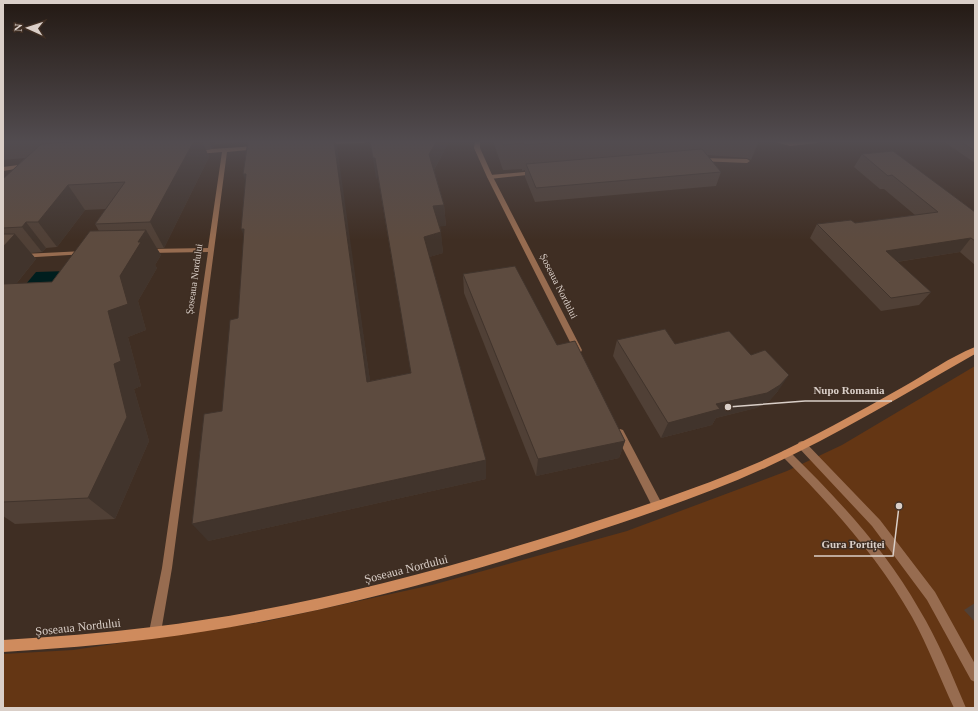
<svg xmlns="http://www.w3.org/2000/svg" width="978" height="711" viewBox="0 0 978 711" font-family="Georgia,serif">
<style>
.green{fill:#643614}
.water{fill:#001e1e}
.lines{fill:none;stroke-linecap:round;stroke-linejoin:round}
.lane{fill:#976c50;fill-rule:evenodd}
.street{fill:#976c50;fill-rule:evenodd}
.secondary{fill:#cf8b5d;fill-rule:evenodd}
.wall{fill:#504036;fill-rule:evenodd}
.shaded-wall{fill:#41342c}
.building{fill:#5d4b3f;stroke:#41342c}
.labels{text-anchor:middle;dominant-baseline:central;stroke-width:3;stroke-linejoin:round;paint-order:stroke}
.street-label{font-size:10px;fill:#dacfc8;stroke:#3f2e23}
.near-street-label{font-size:12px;fill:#dacfc8;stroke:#3f2e23}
.leader{fill:none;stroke:#dacfc8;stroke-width:1.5}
.callout-dot{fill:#dacfc8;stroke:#3f2e23;stroke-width:1.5}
.callout-label{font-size:11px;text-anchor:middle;font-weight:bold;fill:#dacfc8;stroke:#3f2e23;stroke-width:3;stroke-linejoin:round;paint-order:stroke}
</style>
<rect width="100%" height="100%" fill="#3f2e23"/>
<path class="green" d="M975 366V708H3V654L73 650 263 622 432 585 627 531 787 471 842 445Z"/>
<path class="water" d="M67 271 57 283 26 284 36 272Z"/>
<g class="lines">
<g class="lane">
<path d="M700 158 747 159 750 161 747 163 698 161 697 160Z"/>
<path d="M535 171 538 173 537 174 490 179 487 177 490 175Z"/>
<path d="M802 441 805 442 880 520 935 592 975 664V682L971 680 927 600 872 526 799 448 797 445 799 442Z"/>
<path d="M786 450 789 451C838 499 885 549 919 609 938 640 952 675 966 708H954C940 678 928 646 912 617 878 557 831 505 783 457L781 454 783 451Z"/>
</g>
<g class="street">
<path d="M325 141H367L364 143 323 144 322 143Z"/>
<path d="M475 141H480V148L493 177 582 350 581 352 578 353 574 350 487 177 474 148Z"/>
<path d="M772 141 790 142 820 141 817 143 790 146Z"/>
<path d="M257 146 259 147V149L227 152 172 568 161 632 159 636 155 638 151 636 149 632 162 568 208 252 148 253 145 251 148 249 208 248 222 152 197 154 194 152 197 150Z"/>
<path d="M26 164 28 165V167L3 171V167Z"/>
<path d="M84 251 86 252V254L3 259V255Z"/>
<path d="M620 429 623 430 661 502 662 505 661 508 657 510 653 508 615 433 617 430Z"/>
</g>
<path class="secondary" d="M975 347V354C906 393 839 434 767 467 704 496 638 517 573 539 436 583 295 621 152 639 102 645 53 649 3 652V640C53 637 102 633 152 627 291 610 429 574 563 532 628 511 694 490 757 463 807 441 855 414 903 387 926 374 950 357 975 347Z"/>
</g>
<g class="wall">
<path d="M3 141H335L370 381 411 373 378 178 376 179 449 142 434 170 444 205 446 226H440L443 253 429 257 486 460V479L208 541 222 411 238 318 244 236 245 182 248 142 215 144 212 149 206 150 209 157 164 248H156L161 255 155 265 157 268 138 301 146 330 128 337 141 386 134 389 149 441 115 519 15 524 3 516V179L25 158 3 160ZM106 209 95 224 99 231 52 282 16 284 36 259 31 253 42 252 46 248 57 247 85 210Z"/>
<path d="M493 141H759L751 160 747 158 707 155 721 172 716 186 535 202 525 177V170L522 171V169L503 170Z"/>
<path d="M943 141H975V163Z"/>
<path d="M862 154 975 212V265L960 252 897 262 931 292 919 305 881 311 810 238 817 224 855 223 915 215 884 189H880L854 167Z"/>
<path d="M463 274 557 345 625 441 619 458 536 476 464 293Z"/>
<path d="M617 340 675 344 778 391 769 401 756 408 716 418 712 425 661 438 613 356Z"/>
<path d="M975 603V622L964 610Z"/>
</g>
<g class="shaded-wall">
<path d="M194 141H202L209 157 164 248 150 222Z"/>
<path d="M209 141H214L215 144 212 149Z"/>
<path d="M334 141H335L337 146 373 402 367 382Z"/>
<path d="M437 141H449V142L431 175 429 154Z"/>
<path d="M373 158H375L378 178 376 179Z"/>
<path d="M243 174H246L250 195Z"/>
<path d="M68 185 85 210 57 247 38 222Z"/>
<path d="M444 205 446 226 435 227 433 206Z"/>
<path d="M26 222 46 248 42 252 22 227Z"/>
<path d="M241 229H244L250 250Z"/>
<path d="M146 230 161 255 155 265 157 268 138 301 146 330 128 337 141 386 134 389 149 441 115 519 88 498 114 364 108 311 120 276 138 242Z"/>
<path d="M441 232 443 253 426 258 424 237Z"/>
<path d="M15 234 36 259 3 300V247Z"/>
<path d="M971 238 960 252 876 265 886 251Z"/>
<path d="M789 375 778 391 769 401 756 408 716 418 712 425 661 438 668 423Z"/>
<path d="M625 441 619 458 536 476 538 459Z"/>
<path d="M486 460V479L208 541 192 524Z"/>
</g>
<g class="building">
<path d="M85 141H194L150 222 95 224 125 182 68 185 38 222H26L22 227 3 228V179L41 144Z"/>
<path d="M248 141H334L367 382 411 373 375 158H373L370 141H437L429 154 444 205 433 206 441 232 424 237 486 460 192 524 204 414 222 411 230 320 238 318 244 229H241L246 174H243Z"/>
<path d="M502 141H574L524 145 523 143 503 145Z"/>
<path d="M960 141H975V151Z"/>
<path d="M702 149 721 172 536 188 526 164Z"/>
<path d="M893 151 975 212V241L971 238 886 251 931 292 891 298 817 224 851 220 855 223 938 212 892 175 888 176 862 154Z"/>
<path d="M146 230 138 242H141L120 276 128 304 108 311 121 361 114 364 127 417 88 498 3 502V284L52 282 90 231Z"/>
<path d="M3 234H15L3 247Z"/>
<path d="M515 266 557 345 575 341 625 441 538 459 463 274Z"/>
<path d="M665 329 675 344 729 331 751 355 765 350 789 375 780 385 767 393 716 404 720 409 668 423 617 340Z"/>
</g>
<linearGradient id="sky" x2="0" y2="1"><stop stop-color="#231913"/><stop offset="0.59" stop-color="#524c50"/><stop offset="1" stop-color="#524c50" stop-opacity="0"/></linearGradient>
<rect width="978" height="240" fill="url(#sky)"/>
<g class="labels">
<g class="street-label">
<text transform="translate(194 279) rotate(-82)">Șoseaua Nordului</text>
<text transform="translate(559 286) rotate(63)">Șoseaua Nordului</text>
</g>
<g class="near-street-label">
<text transform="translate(406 569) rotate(-14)">Șoseaua Nordului</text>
<text transform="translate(78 627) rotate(-6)">Șoseaua Nordului</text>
</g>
</g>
<path class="leader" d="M728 407L805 401H892M899 506L893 556H814"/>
<g class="callout-dot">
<circle cx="728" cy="407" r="4"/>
<circle cx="899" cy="506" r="4"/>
</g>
<g class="callout-label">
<text x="849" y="394">Nupo Romania</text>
<text x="853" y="548">Gura Portiței</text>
</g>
<rect width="978" height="711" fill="none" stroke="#dacfc8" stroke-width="8"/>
<g transform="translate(28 28) rotate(273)" stroke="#3f2e23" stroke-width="3" paint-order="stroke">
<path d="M0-3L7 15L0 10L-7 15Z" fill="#dacfc8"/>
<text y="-6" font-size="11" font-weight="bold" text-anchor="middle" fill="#dacfc8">N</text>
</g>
</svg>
